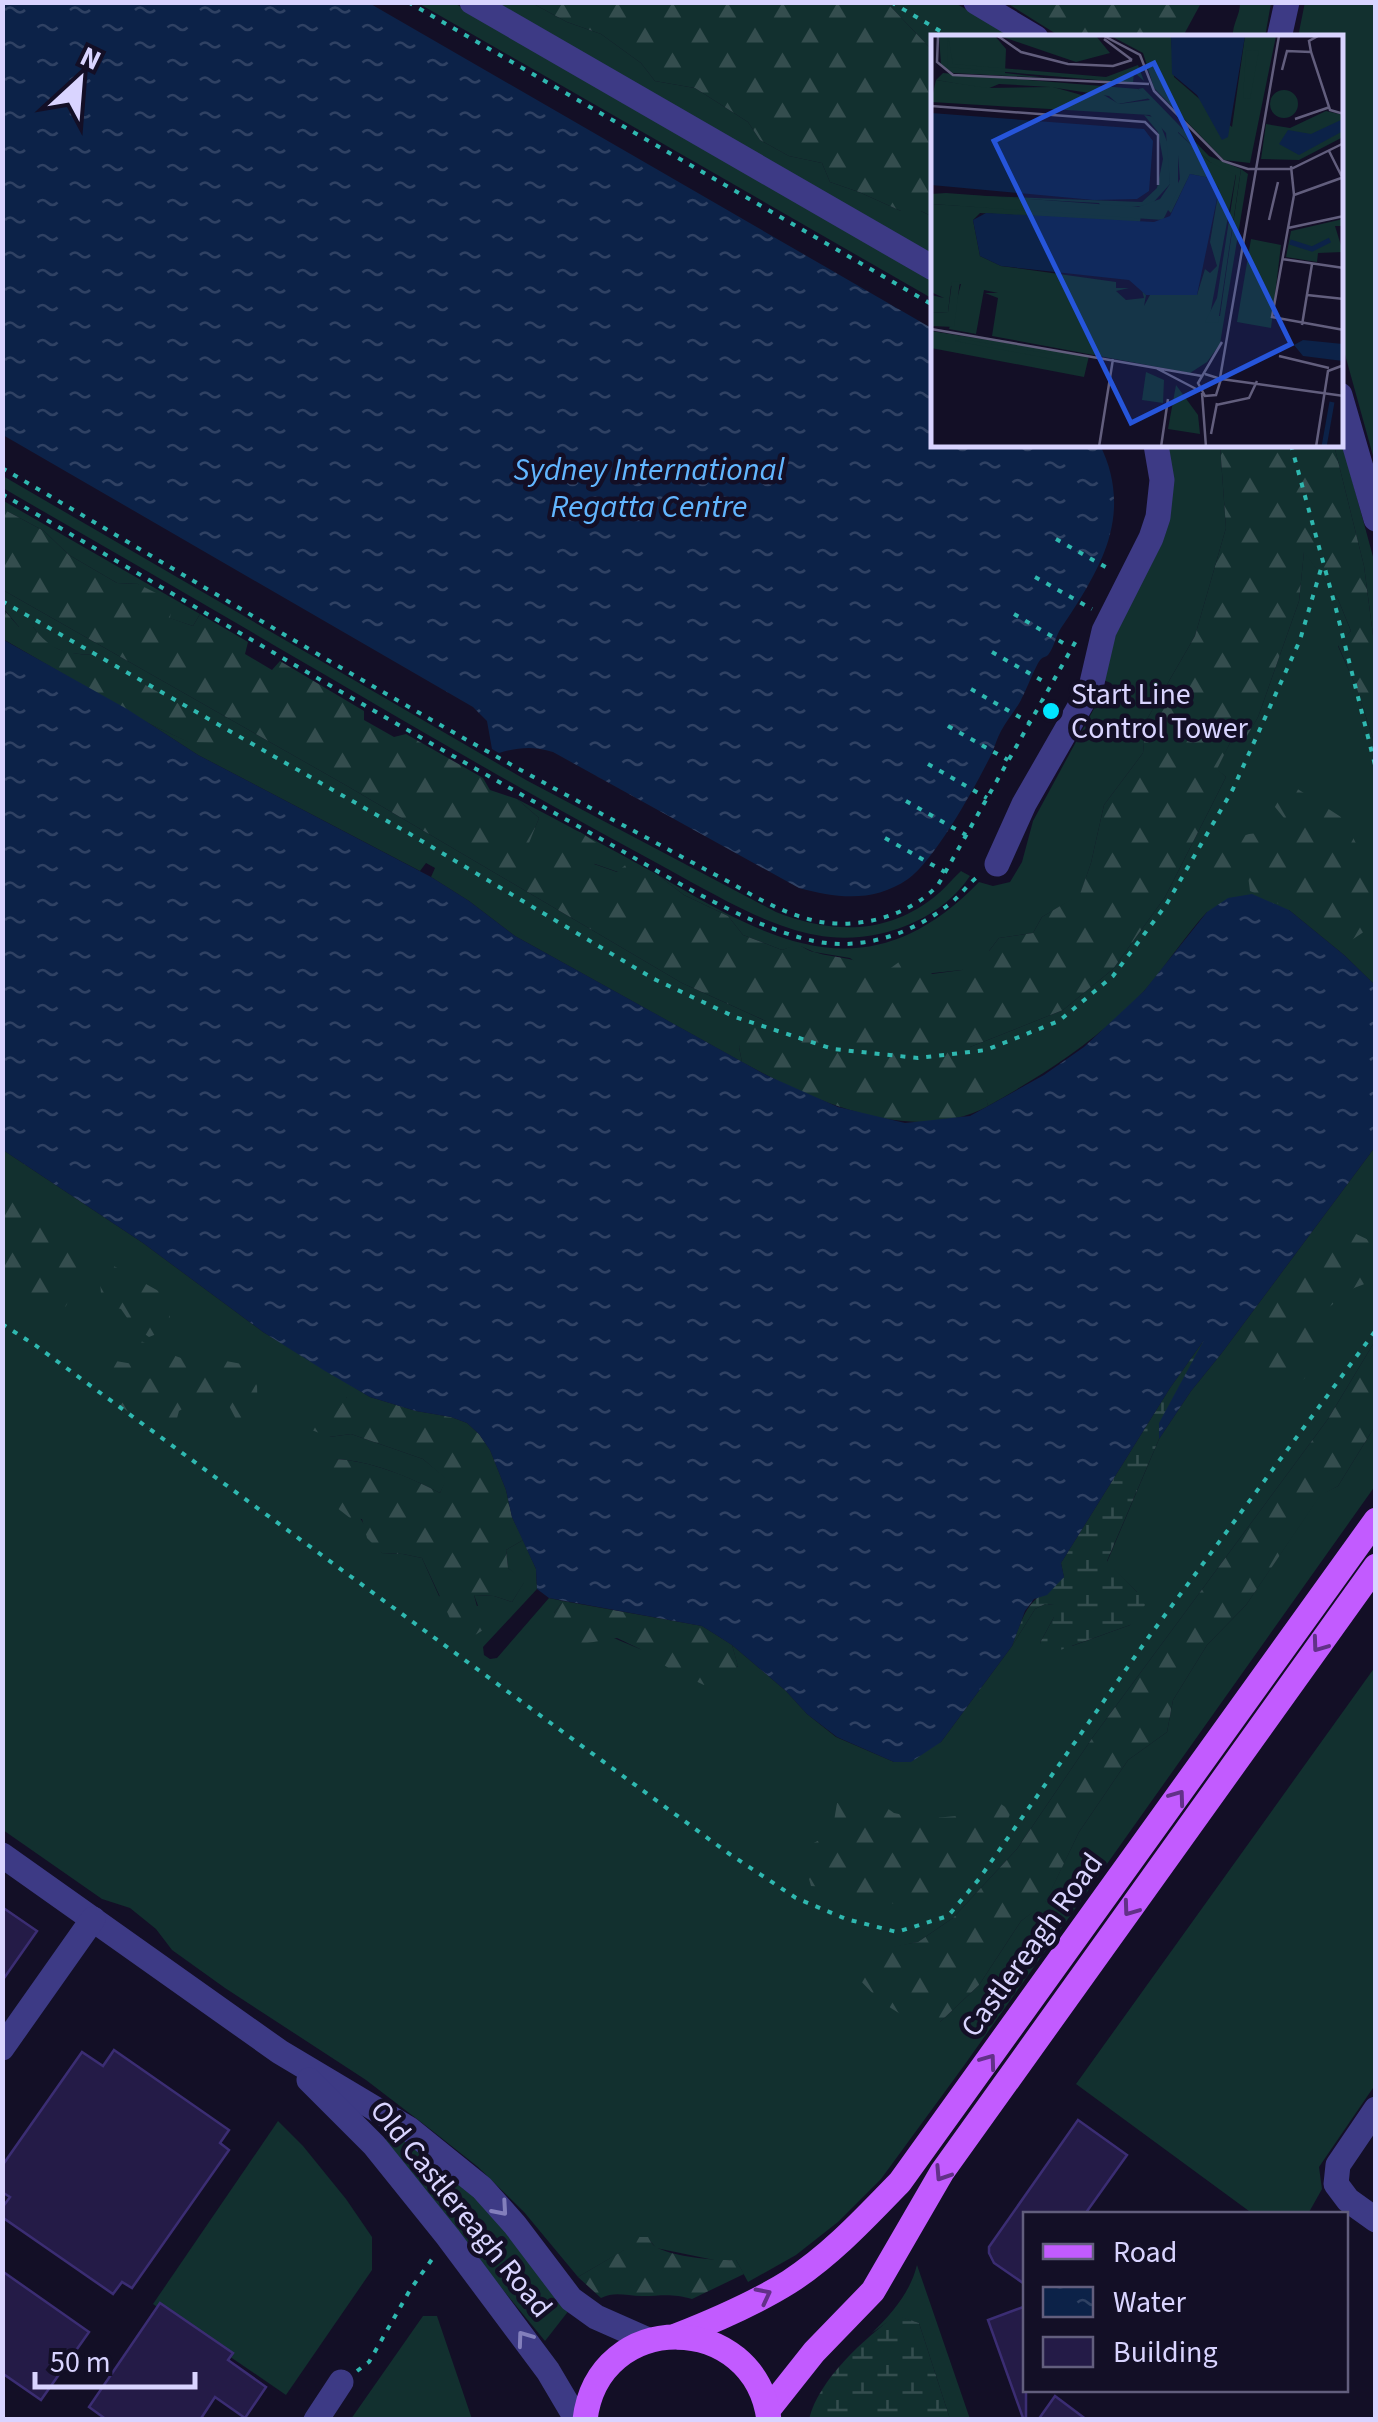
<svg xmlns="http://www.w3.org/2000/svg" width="1378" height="2422" viewBox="0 0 1378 2422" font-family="'Source Sans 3',sans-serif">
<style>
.grass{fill:#12302f}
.forest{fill:url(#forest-firs)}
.wetland{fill:url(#wetland-marsh)}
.water{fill:url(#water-ripples)}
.building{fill:#241b47;stroke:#3b2d73;stroke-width:2.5}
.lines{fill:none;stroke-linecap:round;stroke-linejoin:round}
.path{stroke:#2fb8b0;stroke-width:4;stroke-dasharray:5 8;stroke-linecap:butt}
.minor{stroke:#3d3a85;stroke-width:25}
.major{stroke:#c25bff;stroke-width:25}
.oneway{stroke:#623188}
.oneway2{stroke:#837fbc}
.poi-dot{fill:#00e5ff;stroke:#130f26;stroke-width:4}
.labels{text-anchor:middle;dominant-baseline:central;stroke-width:9;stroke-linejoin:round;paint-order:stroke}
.poi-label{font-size:30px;fill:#d9d4ff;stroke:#130f26;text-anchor:start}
.street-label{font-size:30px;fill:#d9d4ff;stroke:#130f26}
.water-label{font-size:32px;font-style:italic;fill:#62b6ff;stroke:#130f26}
.inset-river{fill:none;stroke:#0c2248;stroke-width:5}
.inset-road{fill:none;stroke:#625e7d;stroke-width:2.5}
.view{fill:#2655da;fill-opacity:0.15;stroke:#2655da;stroke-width:5}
.inset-edge{fill:none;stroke:#d9d4ff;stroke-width:5}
</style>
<defs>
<pattern id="forest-firs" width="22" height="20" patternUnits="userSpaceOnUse" patternTransform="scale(2.5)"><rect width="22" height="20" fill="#12302f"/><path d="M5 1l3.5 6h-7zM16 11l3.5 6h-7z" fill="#344d4e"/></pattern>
<pattern id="wetland-marsh" width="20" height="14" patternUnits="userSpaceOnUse" patternTransform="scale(2.5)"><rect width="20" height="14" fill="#12302f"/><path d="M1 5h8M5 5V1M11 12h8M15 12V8" fill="none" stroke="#344d4e"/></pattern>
<pattern id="water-ripples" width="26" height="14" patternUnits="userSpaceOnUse" patternTransform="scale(2.5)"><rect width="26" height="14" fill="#0c2248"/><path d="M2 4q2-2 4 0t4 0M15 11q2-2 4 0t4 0" fill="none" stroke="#2f4163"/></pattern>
</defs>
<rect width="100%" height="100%" fill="#130f26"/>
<g class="grass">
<path d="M1305 2 1375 3V463L1341 340 1340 38 1298 37Z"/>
<path d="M418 3H454L933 278V299Z"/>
<path d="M494 3H532L567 22 601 34 641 63 655 81 695 88 748 122 760 140 789 156 822 163 830 182 859 192 901 211H921L933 217V255Z"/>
<path d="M878 3H955L1016 37 933 38V51L889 5Z"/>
<path d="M1240 3H1271L1265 37H1233C1232 24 1240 16 1240 3Z"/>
<path d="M1341 439 1375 564V651L1364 566 1334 445H1340Z"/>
<path d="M1167 445H1220L1226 528 1195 636 1146 721 1143 753 1104 805 1091 863 1080 895 1042 917 1033 933 999 938 989 951 962 970 877 979 850 958 814 952 798 945 782 950 743 935 728 916 684 895 655 873 618 872 592 863 609 852 526 849 539 818 517 799C565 824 612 849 658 875 775 944 869 995 979 882L993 886 1010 882 1022 862 1033 821 1097 703 1112 706 1117 693 1111 683 1103 680Z"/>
<path d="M3 476 526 780 776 912C830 933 884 936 933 898 944 890 952 879 961 871L970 876C938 924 870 946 816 935 772 927 730 903 691 882 661 865 629 848 598 831 490 772 384 709 277 647 186 593 94 541 3 488Z"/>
<path d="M2 500 200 614 193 626 169 618 138 584 117 583 69 555 44 531 3 509Z"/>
<path d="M1304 551 1338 599 1351 631 1338 646 1357 689 1375 745V985L1344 955 1289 910 1207 912C1184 937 1166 966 1144 991 1099 1039 1045 1074 988 1106L970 1047 1063 1010 1113 969 1165 897 1226 777 1216 769 1230 743 1244 740 1258 717 1299 601Z"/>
<path d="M3 590 349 787 682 983 768 1022 756 1026 739 1047 742 1062 515 936 469 901 431 877 435 868 426 863 420 871 198 755 150 724 189 742 92 655 67 653 46 644 33 627H19L3 608Z"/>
<path d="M1375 1147V1341L1328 1419 1093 1737 1017 1849 953 1918 918 1942 885 1949 940 2022 979 1985 1021 1921 1045 1902 1079 1832 1128 1760 1167 1732 1173 1700 1207 1645 1246 1605 1320 1495 1338 1486 1375 1426V1486L963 2067 881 2179 838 2222 796 2255 748 2282 736 2260 719 2261 656 2248 647 2237 578 2277 524 2212 478 2167 430 2129 366 2080 225 1988 172 1950 156 1929 130 1908 102 1899 3 1830V1150L143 1243 263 1332 370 1397H347L329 1437 351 1434 423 1459 447 1479 440 1493C409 1477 372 1461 336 1459L342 1489 382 1553 403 1554 422 1558 439 1596 478 1606 474 1595 494 1596 512 1602 524 1582 508 1568 506 1550 523 1540 536 1569 537 1589 483 1647 484 1655 490 1659 497 1658 549 1598 563 1601 554 1613 640 1649 738 1667 732 1645 786 1691 807 1714 836 1737 894 1762 941 1742 1012 1646 1035 1609 1045 1604 1055 1605 1054 1617 1040 1643 1072 1646 1130 1625 1137 1592 1107 1562 1159 1439 1191 1391 1221 1354Z"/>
<path d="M1375 1667V2085L1319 2167 1322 2189 1308 2214H1253L1076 2084Z"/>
<path d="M278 2121 303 2146 346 2199 372 2237V2270L286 2395 153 2304Z"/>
<path d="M395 2129 434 2160 492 2214 570 2309 545 2341 382 2143Z"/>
<path d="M917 2265 970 2419H950L919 2323 896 2316 872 2333C892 2313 910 2293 917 2265Z"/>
<path d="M423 2316H437L472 2419H351Z"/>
</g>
<g class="forest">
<path d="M795 3 878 2 889 5 933 51V217L921 211H901L859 192 830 182 822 163 789 156 760 140 748 122 695 88 655 81 641 63 601 34 567 22 532 3Z"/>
<path d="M1007 3H1201L1182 38 1061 37Z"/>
<path d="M1220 445H1334L1364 566 1375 651V745L1357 689 1338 645 1351 631 1338 599 1304 552 1299 601 1258 717 1244 741 1230 743 1217 769 1226 777 1165 897 1113 969 1063 1010 970 1047 991 1068 983 1085 988 1106C913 1147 811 1100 742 1062L739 1047 745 1031 766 1021 682 983 349 787 3 590V509L44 531 69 555 117 583 138 584 172 601 170 618 193 626 200 614 248 642 245 654 272 670 280 661 364 711V720L394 737 406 734 483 778 490 790 517 799 539 818 527 848H543L552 828 580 832 610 852 594 864 617 872 629 862 655 873 684 895 728 916 743 935 782 950 798 944C803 947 808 951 814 952 838 960 862 954 877 978L899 962 924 965 932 974 962 970 973 951H989L999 938 1033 933 1042 917 1080 894 1091 863 1104 805 1143 753 1146 721 1195 636 1226 528Z"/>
<path d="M2 608 19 627H33C51 650 62 653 92 655L231 733 221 743 188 742 150 724 3 639Z"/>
<path d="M1293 786 1344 819 1370 872 1368 929 1340 948 1286 907 1250 891 1247 868 1201 870 1208 847 1249 834 1293 829 1275 807 1274 787Z"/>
<path d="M3 1194 38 1208 71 1235 84 1264 66 1306 50 1315 8 1297 3 1290V1254L13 1250 3 1242Z"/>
<path d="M1352 1232 1375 1243V1280L1354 1288 1324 1311 1306 1377 1281 1401 1241 1349 1273 1294 1312 1246Z"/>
<path d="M112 1265 171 1298 169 1329 149 1337 132 1325 121 1309 102 1304 100 1282Z"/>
<path d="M118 1328C148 1347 180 1359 215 1368L226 1361 247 1365 257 1386 258 1416 238 1423 226 1400 203 1396 179 1411 173 1433 149 1429 115 1401 113 1389 106 1379 110 1360 133 1364 146 1379 163 1377C141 1362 116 1359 118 1328Z"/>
<path d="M1375 1341V1426L1338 1486 1320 1496 1246 1605 1207 1645 1173 1700 1167 1732 1128 1760 1079 1832 1045 1903 1021 1921 979 1985 940 2022 919 2026 880 2001 856 1976 885 1948 918 1942 953 1918 1017 1849 1093 1737 1328 1419Z"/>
<path d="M347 1397H370L416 1411 451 1417 467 1423 479 1434 490 1450 506 1490 512 1517 523 1540 506 1550 508 1568 525 1581 512 1602 494 1596 474 1595 483 1630 469 1639 455 1629 422 1558 403 1554 382 1553 367 1538 362 1519 350 1518 332 1504 341 1489 328 1472 335 1459C371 1461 408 1476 440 1493L446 1479 423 1459 351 1434 329 1437 307 1428 309 1404 321 1399 337 1411Z"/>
<path d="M563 1601 702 1626 732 1645 738 1666 725 1681 704 1685 670 1669 640 1649 617 1638 570 1646 552 1627 554 1613Z"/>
<path d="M985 1793 1011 1811 1000 1842 957 1850 963 1886 908 1908 841 1888 811 1886 801 1850 832 1833 837 1803 870 1796 894 1813 922 1819 957 1816Z"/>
<path d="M623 2237H648C652 2244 653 2246 660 2249 677 2257 717 2261 736 2260L744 2274 692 2299C672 2293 661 2296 642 2296 626 2296 615 2291 601 2298L578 2277 624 2250Z"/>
</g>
<g class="wetland">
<path d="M1214 1326 1160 1423 1159 1439 1107 1561 1137 1592 1145 1605 1130 1625 1052 1653 1040 1643 1054 1617V1605L1045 1604 1035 1609 1012 1646C1027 1604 1028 1603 1064 1577L1061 1563 1170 1388Z"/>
<path d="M896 2315 919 2323 950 2419H809C819 2379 863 2340 896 2315Z"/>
</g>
<g class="water">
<path d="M3 2 369 3 933 329V445H1100C1114 473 1118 503 1110 534 1103 564 1079 602 1061 628 1056 635 1054 648 1048 655 1046 657 1043 657 1041 659 1036 664 1026 691 1021 700 1015 711 1007 720 1001 731 997 738 995 746 992 753 977 784 935 860 908 879 873 903 837 898 799 888L553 752C533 746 519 747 499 753L492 749 487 721 473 707 3 435Z"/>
<path d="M2 639 127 709 198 755 431 877 469 901 515 936 766 1075 838 1107 905 1123 970 1116 1044 1075 1084 1047 1144 991 1207 912 1228 898 1252 894 1289 910 1344 955 1375 985V1147L1221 1354 1191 1391 1159 1439V1423L1204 1340 1170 1388 1061 1563 1064 1577 1047 1595 1034 1599 1025 1611 1012 1646 941 1742 911 1762H894L837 1737 807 1714 786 1691 732 1645 702 1626 549 1598 537 1589 536 1569 512 1517 506 1490 490 1450 479 1434 467 1423 451 1417 416 1411 370 1397 325 1371 263 1332 143 1243 3 1150Z"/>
</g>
<g class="building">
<path d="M2 1907 37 1931 2 1981Z"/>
<path d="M114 2050 229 2130 220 2143 229 2150 132 2288 122 2282 113 2294 2 2217V2208L10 2197 2 2192V2166L82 2052 103 2066Z"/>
<path d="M1078 2120 1127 2155 1085 2214H1026V2285L994 2263 989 2253V2247Z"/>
<path d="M2 2271 89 2332 41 2400 2 2373Z"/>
<path d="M160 2303 233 2353 228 2360 266 2387 245 2418 215 2397 200 2420H107L89 2407Z"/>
<path d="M1026 2306V2418H1023L988 2320Z"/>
<path d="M1055 2396 1087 2420H1038Z"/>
</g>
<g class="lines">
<g class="path">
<path d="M408 2 933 305"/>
<path d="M891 2 952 38"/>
<path d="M1291 445 1336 609 1376 769"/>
<path d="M2 468C206 587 407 711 615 821 653 841 691 862 729 882 755 897 783 913 812 920 854 931 909 917 938 885L1077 639"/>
<path d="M2 494C199 609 395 725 594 835 656 869 773 945 842 944 880 944 917 929 947 906 960 897 968 883 980 875"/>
<path d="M1056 539 1109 569"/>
<path d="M1035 577 1092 609"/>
<path d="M2 601 410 834 654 979 735 1017 833 1049 918 1058 986 1050 1059 1021 1113 976 1166 905 1233 789 1300 640 1323 562"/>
<path d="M1014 614 1070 647"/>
<path d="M992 652 1048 684"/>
<path d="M971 689 1030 723"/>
<path d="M948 726 1008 760"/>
<path d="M928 764 987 798"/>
<path d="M906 801 966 835"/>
<path d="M885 838 945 872"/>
<path d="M2 1324 35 1345 728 1853 796 1898 846 1919 897 1932 948 1916 979 1879 1148 1638 1376 1330"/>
<path d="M357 2371 369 2362 410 2290 435 2255"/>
</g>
<g class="minor">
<path d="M472 2 933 268"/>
<path d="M976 2 1036 38"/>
<path d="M1279 38 1287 2"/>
<path d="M1340 395 1376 519"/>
<path d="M997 864 1024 804 1091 687 1104 631 1151 538 1158 517 1162 480 1156 445"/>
<path d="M2 1855 280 2052 409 2129 482 2188 515 2225 571 2299 596 2317 648 2340"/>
<path d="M2 2048 93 1919"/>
<path d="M309 2080 374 2145 448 2237 548 2371 577 2420"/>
<path d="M1376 2109 1338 2165 1336 2184 1348 2200 1376 2220"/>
<path d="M316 2420 341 2382"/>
</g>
<g class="major">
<path d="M676 2336C714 2321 754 2304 789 2282 831 2255 866 2217 900 2182L1376 1520"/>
<path d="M768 2410 814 2352 873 2291 942 2172 1376 1566"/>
<path d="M585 2420C598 2309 755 2310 769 2420"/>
</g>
</g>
<defs><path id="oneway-chevron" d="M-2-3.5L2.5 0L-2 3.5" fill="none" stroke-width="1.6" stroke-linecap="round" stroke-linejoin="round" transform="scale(2.5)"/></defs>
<g class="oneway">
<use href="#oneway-chevron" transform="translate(1319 1645) rotate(126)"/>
<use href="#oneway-chevron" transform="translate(1178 1797) rotate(-54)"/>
<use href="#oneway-chevron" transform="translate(1130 1909) rotate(126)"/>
<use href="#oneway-chevron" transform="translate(989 2061) rotate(-54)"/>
<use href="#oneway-chevron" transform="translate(942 2174) rotate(123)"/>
<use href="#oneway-chevron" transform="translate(764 2295) rotate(-27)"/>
</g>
<g class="oneway2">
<use href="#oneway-chevron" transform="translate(501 2209) rotate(49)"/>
<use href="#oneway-chevron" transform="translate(524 2338) rotate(-126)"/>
</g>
<circle class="poi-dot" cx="1051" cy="711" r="10"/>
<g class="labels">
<g class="poi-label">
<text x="1071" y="694">Start Line<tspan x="1071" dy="34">Control Tower</tspan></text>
</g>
<g class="street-label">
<text transform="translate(1032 1945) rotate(-54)">Castlereagh Road</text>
<text transform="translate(461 2209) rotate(51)">Old Castlereagh Road</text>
</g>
<g class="water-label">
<text x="649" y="470">Sydney International<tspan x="649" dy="37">Regatta Centre</tspan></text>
</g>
</g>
<g transform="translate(931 35)">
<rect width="412" height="412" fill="#130f26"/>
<path d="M8 1H64L75 14 74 38 117 43 22 38 10 30ZM69 1H165L179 18 145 27ZM180 1H240L243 42 301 92 314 1H345L319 128 293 125 223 53 212 18ZM12 38 207 54 220 63 187 69 178 61 119 52 68 49 56 54 5 45ZM339 69a14 14 0 1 1 28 0a14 14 0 1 1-28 0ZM213 80 227 83 238 112 239 149 220 170 172 175 168 168 0 159 211 167 226 153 232 124 227 97ZM245 96 279 127 306 133 279 280 289 281 310 134 317 139 289 309 276 327 259 338 61 301 67 263 54 258H67L53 255 45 299 18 294 30 249 20 251 17 277 0 278V260L13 263 0 257V169L210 181 209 187 49 178 42 185 49 221 70 231 185 247V253H198L185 256 195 265 213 263 211 255 215 260 213 271 219 260H266L274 234 279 238 286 231 279 207 288 154 279 143 259 139 240 178 235 173 249 144ZM320 204 350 210 340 293 306 287ZM0 296 158 321 153 342 0 313ZM215 337 233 345 232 368 211 365ZM245 350 267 380 269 399 237 394Z" fill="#12302f"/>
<path d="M17 1 22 29 175 42 207 30 213 46 203 37 202 48 16 32ZM328 15 319 64 312 63 315 16ZM5 45 56 53 122 52 154 61 166 56 188 69 219 65 207 54 212 53 278 121 310 134 287 288 274 287 286 263 305 140 279 127 247 97V155L232 185 0 169V159L15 158 207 172 229 164 239 149 235 98 219 80 0 67ZM29 246 23 292 0 291V278L17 277 21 247ZM24 306 31 304 132 321 126 325Z" fill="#12302f"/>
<path d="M395 76 412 80V102L368 125 330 124 335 89 359 93ZM412 184V191H404L412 217 387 218 386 227 355 222 360 196Z" fill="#12302f"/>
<path d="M240 1H314L297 102 291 105 266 60 241 39ZM0 78 213 94 222 106 218 156 206 164 163 165 0 150ZM412 84V96L368 120 348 109 357 95 380 99ZM259 139 279 143 288 154 266 260H215L198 245 70 231 49 221 42 185 55 178 223 187 239 181ZM372 305 412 309V326L372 321 363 310Z" fill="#0c2248"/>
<path class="inset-river" d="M359 207 381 214 399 205M393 412 401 367"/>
<path class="inset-road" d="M7 1 6 27 22 40 218 49M67 1 90 17 137 29 182 31 201 25M173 1 209 20 223 56 292 126 317 134H360L413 108M387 1 378 6 380 17 399 75 413 79M173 4 201 25M351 35 356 16 380 17M0 71 214 87 227 100V150M364 84 399 72M398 116 412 144M360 131 363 160 341 282 413 295M363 160 413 142M338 185 347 147M357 193 413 181M351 224 413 233M376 260 413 264M371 290 381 229M0 294 271 341M348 321 398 333M225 333 269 356M274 339 290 344 285 360 274 361 267 348 291 307M289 343 348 1M290 344 413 361M271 358 275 412M285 370 318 363 326 346M280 399 286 368M168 412 182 324M230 412 237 364M385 412 397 336 413 330"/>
<path class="view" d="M223 28 360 309 200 388 63 106Z"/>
<rect width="412" height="412" class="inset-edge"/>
</g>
<rect width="1378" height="2422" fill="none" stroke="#d9d4ff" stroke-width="10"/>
<rect x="1023" y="2212" width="325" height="180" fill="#130f26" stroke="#625e7d" stroke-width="2.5"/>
<rect x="1043" y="2244" width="50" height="15" fill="#c25bff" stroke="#625e7d" stroke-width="2.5"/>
<text x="1113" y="2262" font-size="30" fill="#d9d4ff">Road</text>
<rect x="1043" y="2287" width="50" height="30" fill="url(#water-ripples)" stroke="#625e7d" stroke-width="2.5"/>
<text x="1113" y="2312" font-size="30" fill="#d9d4ff">Water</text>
<rect x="1043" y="2337" width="50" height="30" fill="#241b47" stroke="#625e7d" stroke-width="2.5"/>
<text x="1113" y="2362" font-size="30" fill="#d9d4ff">Building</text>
<g transform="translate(80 80) rotate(26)" stroke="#130f26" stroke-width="8" paint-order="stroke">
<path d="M0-8L18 38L0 25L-18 38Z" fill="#d9d4ff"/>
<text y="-15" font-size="28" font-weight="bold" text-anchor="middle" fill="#d9d4ff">N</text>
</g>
<path d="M35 2372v15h160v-15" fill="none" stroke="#d9d4ff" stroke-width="5"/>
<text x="50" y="2372" font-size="30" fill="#d9d4ff" stroke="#130f26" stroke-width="8" paint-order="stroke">50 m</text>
</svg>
